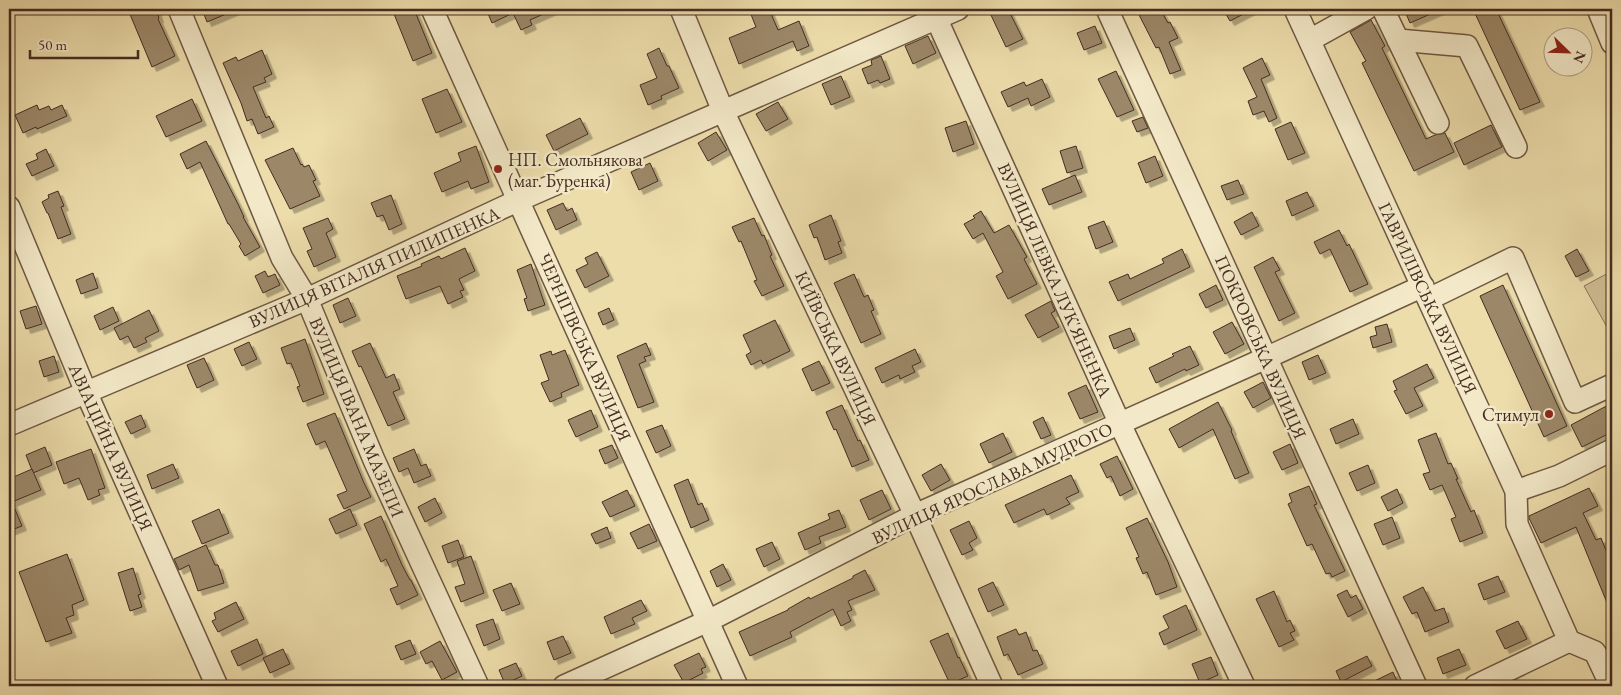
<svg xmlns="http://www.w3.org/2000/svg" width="1621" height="695" viewBox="0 0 1621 695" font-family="'EB Garamond',serif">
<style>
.green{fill:#d0bf94;stroke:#8a765b}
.building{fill:#9c8869;stroke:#442c22;filter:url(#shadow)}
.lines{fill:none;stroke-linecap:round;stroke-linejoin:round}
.minor-casing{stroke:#6e5844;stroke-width:24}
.minor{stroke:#f3e9c8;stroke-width:21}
.poi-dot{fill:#8f2418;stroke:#f3e9c8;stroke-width:2}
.labels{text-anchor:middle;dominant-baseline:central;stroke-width:5;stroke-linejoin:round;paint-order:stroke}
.poi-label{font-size:18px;fill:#442c22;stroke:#f3e9c8;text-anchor:start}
.street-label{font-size:18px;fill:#442c22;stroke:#f3e9c8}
</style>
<defs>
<filter id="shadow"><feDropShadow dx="4.5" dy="4.5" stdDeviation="0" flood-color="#0004"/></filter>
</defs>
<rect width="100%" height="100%" fill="#edddab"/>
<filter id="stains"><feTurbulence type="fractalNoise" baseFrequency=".004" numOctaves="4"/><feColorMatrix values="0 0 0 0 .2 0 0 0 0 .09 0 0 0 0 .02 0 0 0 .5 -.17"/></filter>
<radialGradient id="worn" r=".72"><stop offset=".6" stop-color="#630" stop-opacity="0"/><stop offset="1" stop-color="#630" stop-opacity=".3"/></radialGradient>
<path class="green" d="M1612 271V327L1608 329 1584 286Z"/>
<g class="building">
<path d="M136 9H156L159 18 158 19 175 56 152 67 129 12Z"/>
<path d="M202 9H238L207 22Z"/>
<path d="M392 9H414L432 53 413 61Z"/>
<path d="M486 9H555L530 20 532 25 521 30 513 13 492 23Z"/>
<path d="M759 9H769L778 30 799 21 809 46 797 51 793 41 739 64 729 38 756 27 750 12Z"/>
<path d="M998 9H1008L1023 39 1006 47 990 13Z"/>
<path d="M1136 9H1160L1168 23 1170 22 1178 38 1169 42 1181 70 1170 74 1159 47 1156 48Z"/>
<path d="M1223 9H1253L1230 21Z"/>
<path d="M1404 9H1442L1410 23Z"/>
<path d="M1473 9H1496L1540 102 1520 110Z"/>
<path d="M1371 20 1385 46 1382 48 1426 139 1435 135 1445 133 1454 152 1414 171 1362 63 1366 61 1350 32Z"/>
<path d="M1095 26 1102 43 1084 50 1077 33Z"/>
<path d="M928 36 936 53 913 64 905 46Z"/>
<path d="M659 48 667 66H669L679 88 661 96 662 99 648 105 640 85 657 78 647 54Z"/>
<path d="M262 50 272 74 264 78 266 82 253 87 266 118 269 116 274 127 258 134 252 119 247 121 241 103 223 63 236 57 238 61Z"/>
<path d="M881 56 890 79 880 83 878 80 868 84 862 69 872 65 871 60Z"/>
<path d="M1262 58 1270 75 1261 79 1277 118 1269 122 1264 111 1253 115 1248 101 1257 97 1243 68Z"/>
<path d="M1116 71 1134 110 1117 117 1098 79Z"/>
<path d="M841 76 850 97 831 105 822 84Z"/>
<path d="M1042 79 1050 97 1031 106 1028 98 1008 107 1001 92 1024 82 1026 86Z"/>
<path d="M447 89 462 122 436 133 422 99Z"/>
<path d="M192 99 202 121 166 137 156 116Z"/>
<path d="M778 102 788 119 766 131 756 114Z"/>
<path d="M37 105 39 110 49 106 51 110 62 105 67 116 37 129 36 127 23 133 15 115Z"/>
<path d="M1143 117 1148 128 1137 132 1132 121Z"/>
<path d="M580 118 588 134 554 151 546 135Z"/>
<path d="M966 121 974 144 953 152 945 128Z"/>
<path d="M1291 122 1305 153 1288 160 1275 129Z"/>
<path d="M1491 125 1502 147 1464 165 1454 143Z"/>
<path d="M716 132 727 150 708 161 698 143Z"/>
<path d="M206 141 238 204 244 217H243L260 247 245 256 239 246 241 244 229 224H228L200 162 187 169 180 154Z"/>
<path d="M476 146 489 182 471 189 468 181 442 192 434 173 461 161 458 153Z"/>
<path d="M1076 146 1083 168 1067 173 1060 151Z"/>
<path d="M293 148 301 165 302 164 304 167 309 165 316 180 313 181 320 196 290 209 265 160Z"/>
<path d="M46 149 54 166 32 176 26 164 38 159 36 154Z"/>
<path d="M1155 156 1163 176 1146 183 1138 163Z"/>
<path d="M650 163 658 181 639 190 631 172Z"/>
<path d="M1075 175 1082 192 1049 205 1042 189Z"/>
<path d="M1238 180 1244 194 1227 200 1221 186Z"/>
<path d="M58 191 64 206 61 207 71 234 58 239 48 213H47L42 202 49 198 48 195Z"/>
<path d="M1307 192 1314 206 1292 216 1286 201Z"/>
<path d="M391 195 402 224 389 230 383 215 377 217 371 203Z"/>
<path d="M563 203 567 211 572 208 577 220 556 230 547 210Z"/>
<path d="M981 211 994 233 1009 225 1027 257 1024 259 1037 284 1008 299 996 276 1003 272 983 233 973 239 964 224 975 218 973 216Z"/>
<path d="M1252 212 1259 226 1241 235 1234 222Z"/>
<path d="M831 215 841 241 838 242 842 253 825 260 817 237 814 238 809 225Z"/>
<path d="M328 218 333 229 326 233 336 257 314 267 307 251 312 249 303 228Z"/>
<path d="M754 218 762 236 764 235 772 255 770 256 784 286 762 296 754 281 757 280 741 241 739 242 732 227Z"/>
<path d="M1104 221 1113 242 1096 249 1088 227Z"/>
<path d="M1339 230 1347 246 1349 244 1368 284 1350 292 1330 249 1320 254 1314 242Z"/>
<path d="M465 248 475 271 459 279 464 290 460 291 463 297 448 304 440 286 406 299 397 276 422 266 421 264 439 256 441 259Z"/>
<path d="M1182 249 1190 267 1118 301 1109 282 1128 274 1130 279 1164 263 1162 259Z"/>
<path d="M1577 249 1589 271 1576 277 1565 256Z"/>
<path d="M597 252 609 276 585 288 576 270 588 264 585 258Z"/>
<path d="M1273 257 1280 270 1275 272 1295 313 1279 321 1254 267Z"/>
<path d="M531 264 545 305 528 311 524 299 527 298 517 270Z"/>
<path d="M265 271 268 277 275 274 280 285 263 293 255 276Z"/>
<path d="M93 273 98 288 81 294 76 280Z"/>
<path d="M854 274 864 297 868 295 874 310 871 311 881 334 861 343 834 283Z"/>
<path d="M1216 285 1223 300 1206 308 1199 294Z"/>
<path d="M1503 285 1567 426 1544 437 1480 296Z"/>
<path d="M348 298 356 316 340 323 333 305Z"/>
<path d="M1051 301 1055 311 1051 313 1059 327 1038 338 1025 315Z"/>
<path d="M36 306 42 324 26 329 20 311Z"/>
<path d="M113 307 119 321 100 330 94 316Z"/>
<path d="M609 308 614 320 603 325 598 313Z"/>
<path d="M149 310 159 331 145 338 147 342 134 348 128 336 120 340 114 328Z"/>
<path d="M775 320 790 351 763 364 761 360 751 365 746 355 751 352 743 335Z"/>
<path d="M1232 322 1244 344 1225 354 1213 332Z"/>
<path d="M1387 324 1392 342 1373 348 1370 337 1377 335 1375 327Z"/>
<path d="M1130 328 1135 340 1114 349 1109 336Z"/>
<path d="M305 339 324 394 303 402 297 387 300 386 291 363 287 364 281 348Z"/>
<path d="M249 342 257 359 242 366 234 349Z"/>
<path d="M370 343 386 378 394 374 400 389 393 392 405 419 388 426 361 366 359 367 352 351Z"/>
<path d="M646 343 651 355 644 357 646 361 639 364 654 402 638 408 617 356Z"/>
<path d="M1190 346 1199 365 1186 371 1185 369 1156 383 1149 368 1174 356 1172 354Z"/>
<path d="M915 349 921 362 912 366 915 372 900 379 899 375 882 383 875 368Z"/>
<path d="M565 350 579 385 561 393 562 397 550 402 541 383 549 380 540 355 551 351 552 355Z"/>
<path d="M1318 355 1326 373 1309 380 1302 362Z"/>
<path d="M54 356 59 372 44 377 39 361Z"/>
<path d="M204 358 214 380 197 388 187 365Z"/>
<path d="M819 361 830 383 812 391 802 369Z"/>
<path d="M1427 364 1434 378 1414 388 1423 406 1406 414 1394 391 1397 390 1393 381Z"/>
<path d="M1263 382 1271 398 1253 408 1244 392Z"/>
<path d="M1086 385 1098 412 1080 419 1068 393Z"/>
<path d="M1218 402 1232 430 1231 431 1249 473 1235 479 1213 429 1179 448 1169 429Z"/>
<path d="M1612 403V432L1582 447 1571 425Z"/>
<path d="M842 405 858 441 860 440 869 460 852 467 836 429 834 430 826 412Z"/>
<path d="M591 410 598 427 576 437 568 420Z"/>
<path d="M335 413 364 483 371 497 344 509 337 495 347 491 325 441 316 445 307 424Z"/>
<path d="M141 415 146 427 131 434 125 422Z"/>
<path d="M1043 417 1051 435 1041 439 1033 422Z"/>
<path d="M1353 419 1359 434 1336 444 1330 429Z"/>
<path d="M662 425 671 446 656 453 646 431Z"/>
<path d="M1003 433 1012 452 989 463 980 444Z"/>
<path d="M1436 433 1448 464 1451 463 1458 479H1456L1471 512 1474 510 1483 533 1460 542 1451 519 1456 517 1442 485 1430 490 1423 474 1430 472 1418 440Z"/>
<path d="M1290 444 1298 463 1282 470 1273 452Z"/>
<path d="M612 445 618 458 605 464 599 450Z"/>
<path d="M45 447 52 465 33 473 26 455Z"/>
<path d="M91 449 105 488 98 490 100 495 88 500 79 478 64 484 56 462Z"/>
<path d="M414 449 421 466 426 464 431 476 414 483 408 468 399 472 393 458Z"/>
<path d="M1117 456 1133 489 1120 496 1111 476 1107 478 1100 464Z"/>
<path d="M173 464 179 478 152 489 147 475Z"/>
<path d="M941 464 950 480 931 491 922 475Z"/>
<path d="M1368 465 1375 483 1357 491 1349 473Z"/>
<path d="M32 469 41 490 12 502 22 526 9 531V479Z"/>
<path d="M1071 475 1079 492 1066 498 1070 504 1047 515 1044 509 1014 523 1005 505Z"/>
<path d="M688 479 698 505 702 503 709 520 691 528 674 485Z"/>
<path d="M1309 486 1317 504 1314 505 1345 571 1332 577 1330 573 1326 574 1312 544 1307 546 1288 504 1292 502 1289 494Z"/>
<path d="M1589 488 1598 506 1583 513 1596 540 1601 538 1612 565V615L1576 527 1541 543 1529 518V516Z"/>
<path d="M1397 489 1403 503 1388 511 1381 497Z"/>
<path d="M627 490 635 506 610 517 602 502Z"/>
<path d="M882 490 891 509 869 520 860 500Z"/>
<path d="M435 498 442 513 425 522 418 507Z"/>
<path d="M219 509 229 533 202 544 192 521Z"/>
<path d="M350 509 357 525 336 534 329 519Z"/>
<path d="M839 510 846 527 819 537 821 543 805 550 798 533 830 519 828 514Z"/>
<path d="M381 516 402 565 410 580H411L418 595 397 605 390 589 398 586 386 559 381 562 364 524Z"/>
<path d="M1392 517 1400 538 1383 545 1374 524Z"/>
<path d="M1147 518 1168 562 1177 587 1156 595 1147 572 1143 574 1136 558 1139 557 1126 528Z"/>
<path d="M969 521 977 538 969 543 973 550 962 555 950 530Z"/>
<path d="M649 524 657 541 638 549 630 533Z"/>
<path d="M607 527 611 538 596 544 591 534Z"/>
<path d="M458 540 464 557 448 563 442 546Z"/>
<path d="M772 542 780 559 764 567 756 549Z"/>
<path d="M206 545 215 565H218L224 583 198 591 189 565 179 570 174 559Z"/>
<path d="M67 554 84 600 72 605 74 615 66 618 72 633 46 642 19 572Z"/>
<path d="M471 556 484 593 461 602 455 587 465 584 457 561Z"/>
<path d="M723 564 731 580 717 587 710 571Z"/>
<path d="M133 568 141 594 138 595 142 607 130 611 118 573Z"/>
<path d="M865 570 875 590 848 601 852 610 847 612 851 621 841 626 833 609 790 632 792 637 750 656 739 632 788 610V609L809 597 810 599 853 578V576Z"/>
<path d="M1498 576 1505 592 1484 600 1478 584Z"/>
<path d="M993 582 1004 605 988 612 978 589Z"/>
<path d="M511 583 520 604 502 611 493 590Z"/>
<path d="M1423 587 1435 611 1444 608 1449 622 1425 632 1417 612 1412 614 1403 597Z"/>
<path d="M1347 590 1351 598 1356 595 1363 609 1348 617 1337 595Z"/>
<path d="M1274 591 1287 622 1290 620 1295 631 1290 633 1294 640 1279 647 1256 599Z"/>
<path d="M641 600 647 611 632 618 635 624 611 634 604 617Z"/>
<path d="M236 602 244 619 218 632 212 621 216 619 214 613Z"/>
<path d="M1186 605 1197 630 1164 645 1159 633 1169 628 1163 616Z"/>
<path d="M493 619 500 639 484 646 476 625Z"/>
<path d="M1518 621 1527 639 1505 649 1496 631Z"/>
<path d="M1016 629 1019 635 1026 632 1033 651 1037 650 1043 664 1018 675 1008 654 1004 656 997 637Z"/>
<path d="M948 633 958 658 959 657 968 676 950 684 930 641Z"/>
<path d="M563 636 571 653 554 660 547 642Z"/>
<path d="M257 639 263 654 238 666 231 651Z"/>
<path d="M410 640 416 654 401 660 395 646Z"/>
<path d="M440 641 457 672 442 680 432 661 426 664 420 652Z"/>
<path d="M283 649 290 664 270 673 263 658Z"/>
<path d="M1459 649 1466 665 1443 674 1437 658Z"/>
<path d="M699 653 706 667 701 669 703 673 684 683 674 665Z"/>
<path d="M1367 656 1372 666 1341 682 1336 671Z"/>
<path d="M1211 657 1218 675 1200 683 1192 664Z"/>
<path d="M516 663 522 676 505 684 499 670Z"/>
<path d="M1393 672 1399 686H1364Z"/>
</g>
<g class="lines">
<defs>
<g id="minor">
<path d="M179 9 282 258 307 299 374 460 478 686"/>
<path d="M432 9 737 686"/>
<path d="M681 9 723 111 915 515 992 686"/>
<path d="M932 9 1120 424 1244 686"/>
<path d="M1107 9 1416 686"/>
<path d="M1295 9 1516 491 1517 524 1569 641 1595 652 1611 686"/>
<path d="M1383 9 1438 123"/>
<path d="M1598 9 1612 43"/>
<path d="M1310 40 1366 9"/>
<path d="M1398 40 1467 46 1516 147"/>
<path d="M9 207 86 392 217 686"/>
<path d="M1429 299 1513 258 1575 402 1612 385"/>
<path d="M9 425 307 299 519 200 958 9"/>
<path d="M1516 491 1559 476 1612 450"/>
<path d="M564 686 708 621 915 515 1266 358 1423 286"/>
<path d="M1475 686 1569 641"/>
</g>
</defs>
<use href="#minor" class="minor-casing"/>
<use href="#minor" class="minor"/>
</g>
<g class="poi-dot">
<circle cx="498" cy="169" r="5"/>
<circle cx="1549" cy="414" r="5"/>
</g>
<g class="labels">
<g class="poi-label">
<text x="508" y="159">НП. Смольнякова<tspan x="508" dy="21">(маг. Буренка)</tspan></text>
<text x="1539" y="414" text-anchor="end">Стимул</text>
</g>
<g class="street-label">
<text transform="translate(374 267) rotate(-24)">ВУЛИЦЯ ВІТАЛІЯ ПИЛИПЕНКА</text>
<text transform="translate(1055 280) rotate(66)">ВУЛИЦЯ ЛЕВКА ЛУК'ЯНЕНКА</text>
<text transform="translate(1428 298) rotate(65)">ГАВРИЛІВСЬКА ВУЛИЦЯ</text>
<text transform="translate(585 347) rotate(66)">ЧЕРНІГІВСЬКА ВУЛИЦЯ</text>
<text transform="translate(1261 347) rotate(66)">ПОКРОВСЬКА ВУЛИЦЯ</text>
<text transform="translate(836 348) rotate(65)">КИЇВСЬКА ВУЛИЦЯ</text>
<text transform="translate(357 417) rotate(67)">ВУЛИЦЯ ІВАНА МАЗЕПИ</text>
<text transform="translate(111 447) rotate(66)">АВІАЦІЙНА ВУЛИЦЯ</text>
<text transform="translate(992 483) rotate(-25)">ВУЛИЦЯ ЯРОСЛАВА МУДРОГО</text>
</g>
</g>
<rect width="1621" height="695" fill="none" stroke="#edddab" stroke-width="30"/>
<rect x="10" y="10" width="1601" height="675" fill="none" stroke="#442c22" stroke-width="2.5"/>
<rect x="15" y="15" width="1591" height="665" fill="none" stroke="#442c22"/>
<g transform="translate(1568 52) rotate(113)"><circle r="24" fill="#f3e9c8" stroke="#ad9d86"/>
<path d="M0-4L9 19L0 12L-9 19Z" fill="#8f2418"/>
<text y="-8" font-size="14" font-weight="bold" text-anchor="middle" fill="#442c22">N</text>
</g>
<path d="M30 50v8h108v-8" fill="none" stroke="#442c22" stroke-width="2.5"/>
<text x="38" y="50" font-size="15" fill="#442c22" stroke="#f3e9c8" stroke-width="4" paint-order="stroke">50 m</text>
<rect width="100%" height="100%" filter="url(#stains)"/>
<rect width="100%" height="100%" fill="url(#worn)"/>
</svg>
